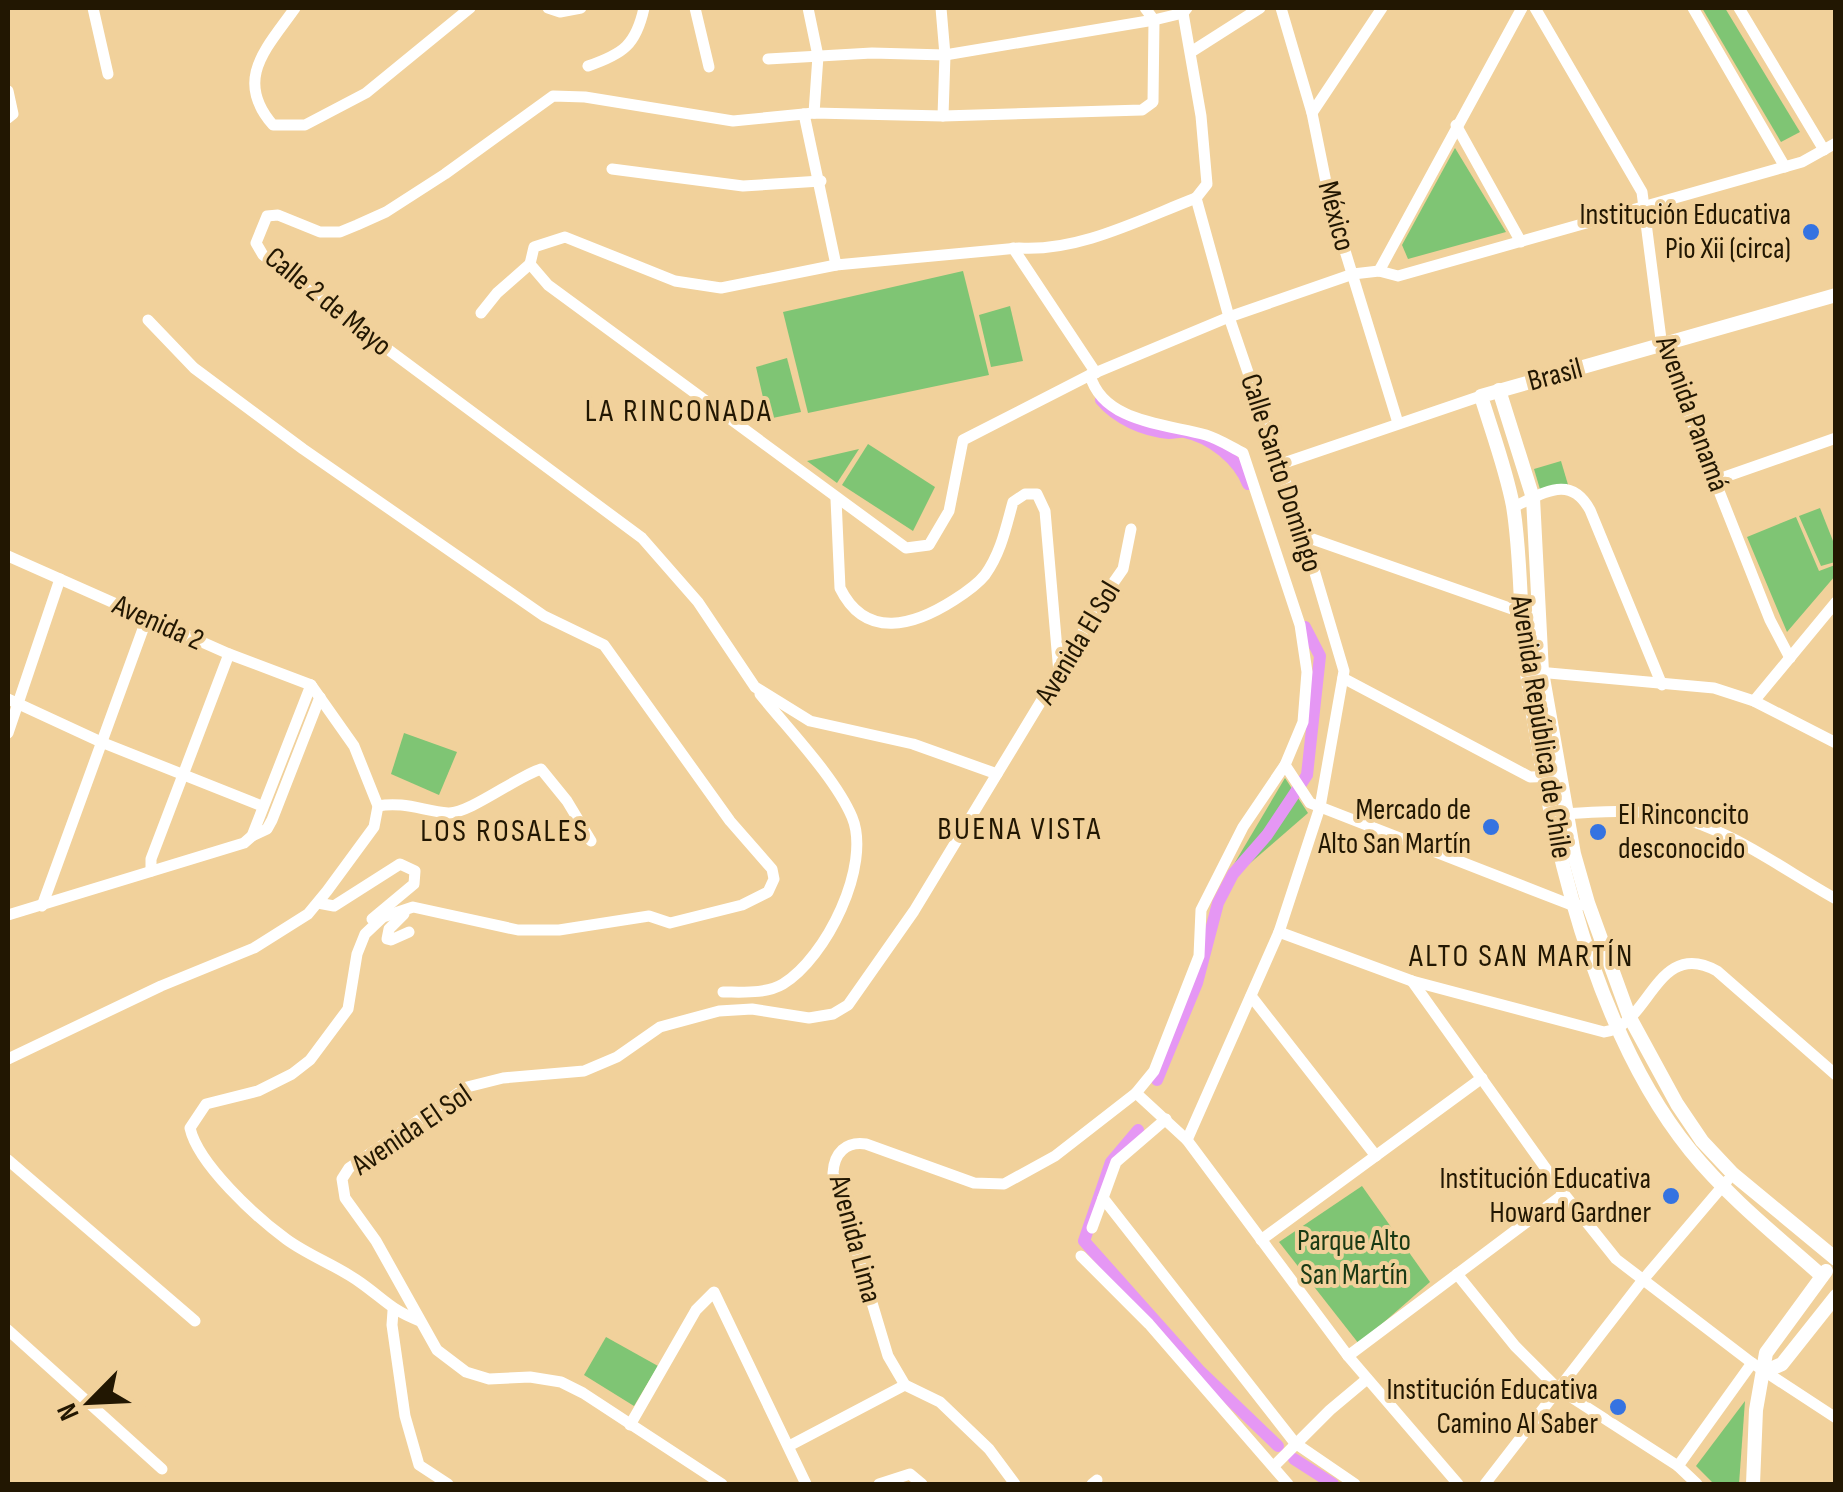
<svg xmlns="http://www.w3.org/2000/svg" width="1843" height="1492" viewBox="0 0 1843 1492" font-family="'Sofia Sans Condensed',sans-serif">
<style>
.green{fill:#7fc574}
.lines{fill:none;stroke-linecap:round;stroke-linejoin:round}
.canal{stroke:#e597f4;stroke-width:12}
.minor{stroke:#fff;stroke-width:11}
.tertiary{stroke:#fff;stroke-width:14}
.poi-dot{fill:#3573e1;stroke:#f1d19b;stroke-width:4}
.labels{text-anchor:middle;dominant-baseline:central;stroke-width:8;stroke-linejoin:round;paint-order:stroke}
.poi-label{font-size:30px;fill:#221702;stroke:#f1d19b;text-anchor:end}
.street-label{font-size:30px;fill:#221702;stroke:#f1d19b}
.park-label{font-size:30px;fill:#193914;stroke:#f1d19b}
.neighbourhood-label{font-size:32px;letter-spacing:2.5px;fill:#221702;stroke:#f1d19b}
</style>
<rect width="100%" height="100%" fill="#f1d19b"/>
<g class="green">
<path d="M1702 8H1725L1800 132 1781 142Z"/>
<path d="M1455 148 1506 232 1408 259 1402 245Z"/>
<path d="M963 271 989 375 808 413 783 312Z"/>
<path d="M1010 306 1023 361 991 367 979 315Z"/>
<path d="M787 358 801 412 768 419 756 367Z"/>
<path d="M868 444 935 487 913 531 842 485Z"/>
<path d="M859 449 837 483 807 461Z"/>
<path d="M1561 461 1569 488 1542 496 1534 469Z"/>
<path d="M1820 508 1835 546V562L1821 566 1799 516Z"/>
<path d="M1796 517 1819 571 1835 565V576L1787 632 1747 537Z"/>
<path d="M404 733 457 752 439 795 391 774Z"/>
<path d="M1285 778 1308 813 1218 891Z"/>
<path d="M1362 1186 1430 1282 1359 1344 1279 1242Z"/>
<path d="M606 1337 658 1366 634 1406 584 1375Z"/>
<path d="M1745 1401 1739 1484H1714L1696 1466Z"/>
</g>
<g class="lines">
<g class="canal">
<path d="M1101 400C1117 419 1144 431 1169 433 1175 433 1180 431 1185 432 1211 437 1239 460 1248 484"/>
<path d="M1157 1080 1197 983 1218 903 1233 874 1267 835 1307 775 1320 656 1305 627"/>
<path d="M1138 1130 1111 1162 1084 1241 1199 1370 1278 1446"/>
<path d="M1294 1459 1333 1484"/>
</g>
<g class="minor">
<path d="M93 8 108 74"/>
<path d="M295 8C267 48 233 79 273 125H305L366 93 470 8"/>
<path d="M548 8 560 12 581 8"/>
<path d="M695 8 709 67"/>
<path d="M808 8 818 56 814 113"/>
<path d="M941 8 945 55 943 116"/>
<path d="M1145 8 1154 20"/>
<path d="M1281 8 1312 113 1330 202 1398 423"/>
<path d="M1535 8 1642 192 1662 347 1770 620 1790 658"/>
<path d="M1693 8 1785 167"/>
<path d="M1739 8 1824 150"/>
<path d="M1183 13 1201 116 1207 184 1196 198"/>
<path d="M1191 52 1260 8"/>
<path d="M768 59 872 53 945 55 1154 20 1183 13 1187 8"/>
<path d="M588 66C623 54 636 45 644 8"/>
<path d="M8 91 13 114 8 118"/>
<path d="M1312 113 1382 8"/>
<path d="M804 114 836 265"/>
<path d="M1456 125 1521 242"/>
<path d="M612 169 743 186 821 181"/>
<path d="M1196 198C1141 219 1079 252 1019 248L836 265 721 288 675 281 565 237 534 247 530 264 548 285 906 548 929 545 949 511 963 440 1090 375 1229 317 1353 274 1379 271 1398 276 1802 162 1836 143"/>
<path d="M1013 248 1096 373"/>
<path d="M1379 271 1522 8"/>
<path d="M481 313 497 293 530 264"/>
<path d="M148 320 194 368 303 449 544 616 604 645 730 821 772 869 774 879 768 892 742 905 670 923 649 916 559 930H518L413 907 383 917 365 934 357 954 348 1009 310 1060 292 1074 258 1091 206 1104 190 1128C198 1164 256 1217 286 1239 309 1256 338 1266 361 1283 385 1300 391 1310 420 1321"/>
<path d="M1278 465 1481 396"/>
<path d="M1716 480 1836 438"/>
<path d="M836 499 840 588C866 641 915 625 954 600 965 593 977 585 985 575 1001 553 1006 527 1013 502L1025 494H1037L1045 511 1059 673"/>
<path d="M1513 507C1543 494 1570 473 1590 510L1662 685"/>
<path d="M1304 536 1529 615"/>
<path d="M8 556 229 654 311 685"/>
<path d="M1538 672 1714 688 1754 701 1836 743"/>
<path d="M1343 678 1530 777 1561 776"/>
<path d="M8 699 101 742 262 806"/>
<path d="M1754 701 1836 602"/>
<path d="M8 733 60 579"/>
<path d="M1285 765 1310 803 1574 906 1581 905"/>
<path d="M997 774 913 744 810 721 755 687 698 602 642 538 304 287 263 255 256 243 267 216 278 215 320 232H340L357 225 386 212 445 174 553 96 585 97 733 121 814 113 943 116 1142 110 1153 102 1154 20"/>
<path d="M378 806C403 801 424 811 448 813 469 814 516 777 541 769L567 801 591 841"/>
<path d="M1550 815C1591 812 1635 808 1675 817 1729 828 1787 872 1836 899"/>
<path d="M252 836 267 829 272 820 320 697"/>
<path d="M151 871V859L229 654"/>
<path d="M318 903 334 906 400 864 415 871 414 884 372 919"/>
<path d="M42 906 147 618"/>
<path d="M404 914 389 929 387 939 391 940 409 932"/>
<path d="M8 915 244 843 252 836 311 685"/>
<path d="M1279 932 1412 981 1604 1032C1649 1028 1656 937 1717 971L1836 1075"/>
<path d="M1412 981 1564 1194 1616 1259 1752 1363 1836 1418"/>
<path d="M723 992C743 992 766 994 783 984 826 958 872 865 852 817 835 777 788 729 760 694"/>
<path d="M1251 996 1376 1156"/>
<path d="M8 1059 161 986 254 948 308 914 327 891 374 827 378 806 354 746 311 685"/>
<path d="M1136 1093 1187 1140 1348 1356 1458 1484"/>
<path d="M1187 1140 1279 932 1320 807 1344 671 1304 536 1229 317 1196 198"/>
<path d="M8 1160 195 1321"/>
<path d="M1103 1198 1295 1443 1355 1484"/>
<path d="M1092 1228 1116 1162 1166 1119"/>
<path d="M1261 1240 1482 1078"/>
<path d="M1081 1256 1149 1324 1288 1484"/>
<path d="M1457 1274 1515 1346 1557 1388 1678 1466 1697 1484"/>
<path d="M393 1311 392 1325 405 1416 419 1465 448 1484"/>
<path d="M8 1330 162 1469"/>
<path d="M1348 1356 1564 1194"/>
<path d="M630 1425 696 1310 714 1292 806 1484"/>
<path d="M789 1446 905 1385"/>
<path d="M1274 1466 1330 1410 1367 1379"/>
<path d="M1678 1466 1752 1363"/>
<path d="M722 1484 583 1393 561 1382 530 1377 489 1379 466 1372 437 1350 376 1241 345 1198 342 1179 349 1168 467 1087 503 1078 584 1071 617 1057 660 1027 719 1011 752 1009 809 1018 833 1014 848 1005 914 911 1109 589 1123 569 1131 529"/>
<path d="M879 1484 910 1474 922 1484"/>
<path d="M1015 1484 989 1449 940 1402 905 1385 888 1356 833 1173C834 1153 846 1141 866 1144L974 1183 1004 1184 1055 1156 1136 1093 1154 1071 1199 956 1201 910 1243 827 1285 765 1303 722 1307 672 1300 625 1243 453C1231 447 1219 439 1206 435 1168 424 1103 423 1090 375"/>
<path d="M1092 1484 1097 1480"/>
<path d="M1485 1484 1642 1281 1727 1181"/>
</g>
<g class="tertiary">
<path d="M1499 390 1533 498 1542 672 1574 854 1588 903 1629 1016 1677 1104 1702 1141 1733 1174 1836 1259"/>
<path d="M1822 1276C1777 1236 1729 1198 1690 1150 1590 1026 1548 829 1527 673 1519 618 1522 561 1513 506 1506 469 1492 432 1481 396L1836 295"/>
<path d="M1764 1372 1782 1364 1836 1296"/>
<path d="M1753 1484 1756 1410 1766 1353 1826 1271"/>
</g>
</g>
<g class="poi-dot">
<circle cx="1811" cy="232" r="10"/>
<circle cx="1491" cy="827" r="10"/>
<circle cx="1598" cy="832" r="10"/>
<circle cx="1671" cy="1196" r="10"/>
<circle cx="1618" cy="1407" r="10"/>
</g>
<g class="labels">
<g class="poi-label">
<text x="1791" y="215">Institución Educativa<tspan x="1791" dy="34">Pio Xii (circa)</tspan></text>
<text x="1471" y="810">Mercado de<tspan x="1471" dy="34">Alto San Martín</tspan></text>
<text x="1618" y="815" text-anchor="start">El Rinconcito<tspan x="1618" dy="34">desconocido</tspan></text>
<text x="1651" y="1179">Institución Educativa<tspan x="1651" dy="34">Howard Gardner</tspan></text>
<text x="1598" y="1390">Institución Educativa<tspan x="1598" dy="34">Camino Al Saber</tspan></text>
</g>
<g class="street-label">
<text transform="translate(1336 216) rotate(75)">México</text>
<text transform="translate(328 302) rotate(39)">Calle 2 de Mayo</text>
<text transform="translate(1555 375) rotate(-15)">Brasil</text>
<text transform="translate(1692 414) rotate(70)">Avenida Panamá</text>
<text transform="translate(1281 473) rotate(72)">Calle Santo Domingo</text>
<text transform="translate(158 623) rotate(24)">Avenida 2</text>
<text transform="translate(1078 643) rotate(-59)">Avenida El Sol</text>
<text transform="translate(1541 727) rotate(81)">Avenida República de Chile</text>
<text transform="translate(412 1130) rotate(-34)">Avenida El Sol</text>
<text transform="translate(855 1239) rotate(75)">Avenida Lima</text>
</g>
<g class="park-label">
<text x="1354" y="1241">Parque Alto<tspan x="1354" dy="34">San Martín</tspan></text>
</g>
<g class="neighbourhood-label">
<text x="679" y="411">LA RINCONADA</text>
<text x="1020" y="829">BUENA VISTA</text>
<text x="505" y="831">LOS ROSALES</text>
<text x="1522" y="956">ALTO SAN MARTÍN</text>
</g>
</g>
<rect width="1843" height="1492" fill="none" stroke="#221702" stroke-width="20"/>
<g transform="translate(90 1402) rotate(246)" stroke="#f1d19b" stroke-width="8" paint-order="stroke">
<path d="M0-8L18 38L0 25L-18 38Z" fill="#221702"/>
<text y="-15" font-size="28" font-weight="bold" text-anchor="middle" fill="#221702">N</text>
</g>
</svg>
